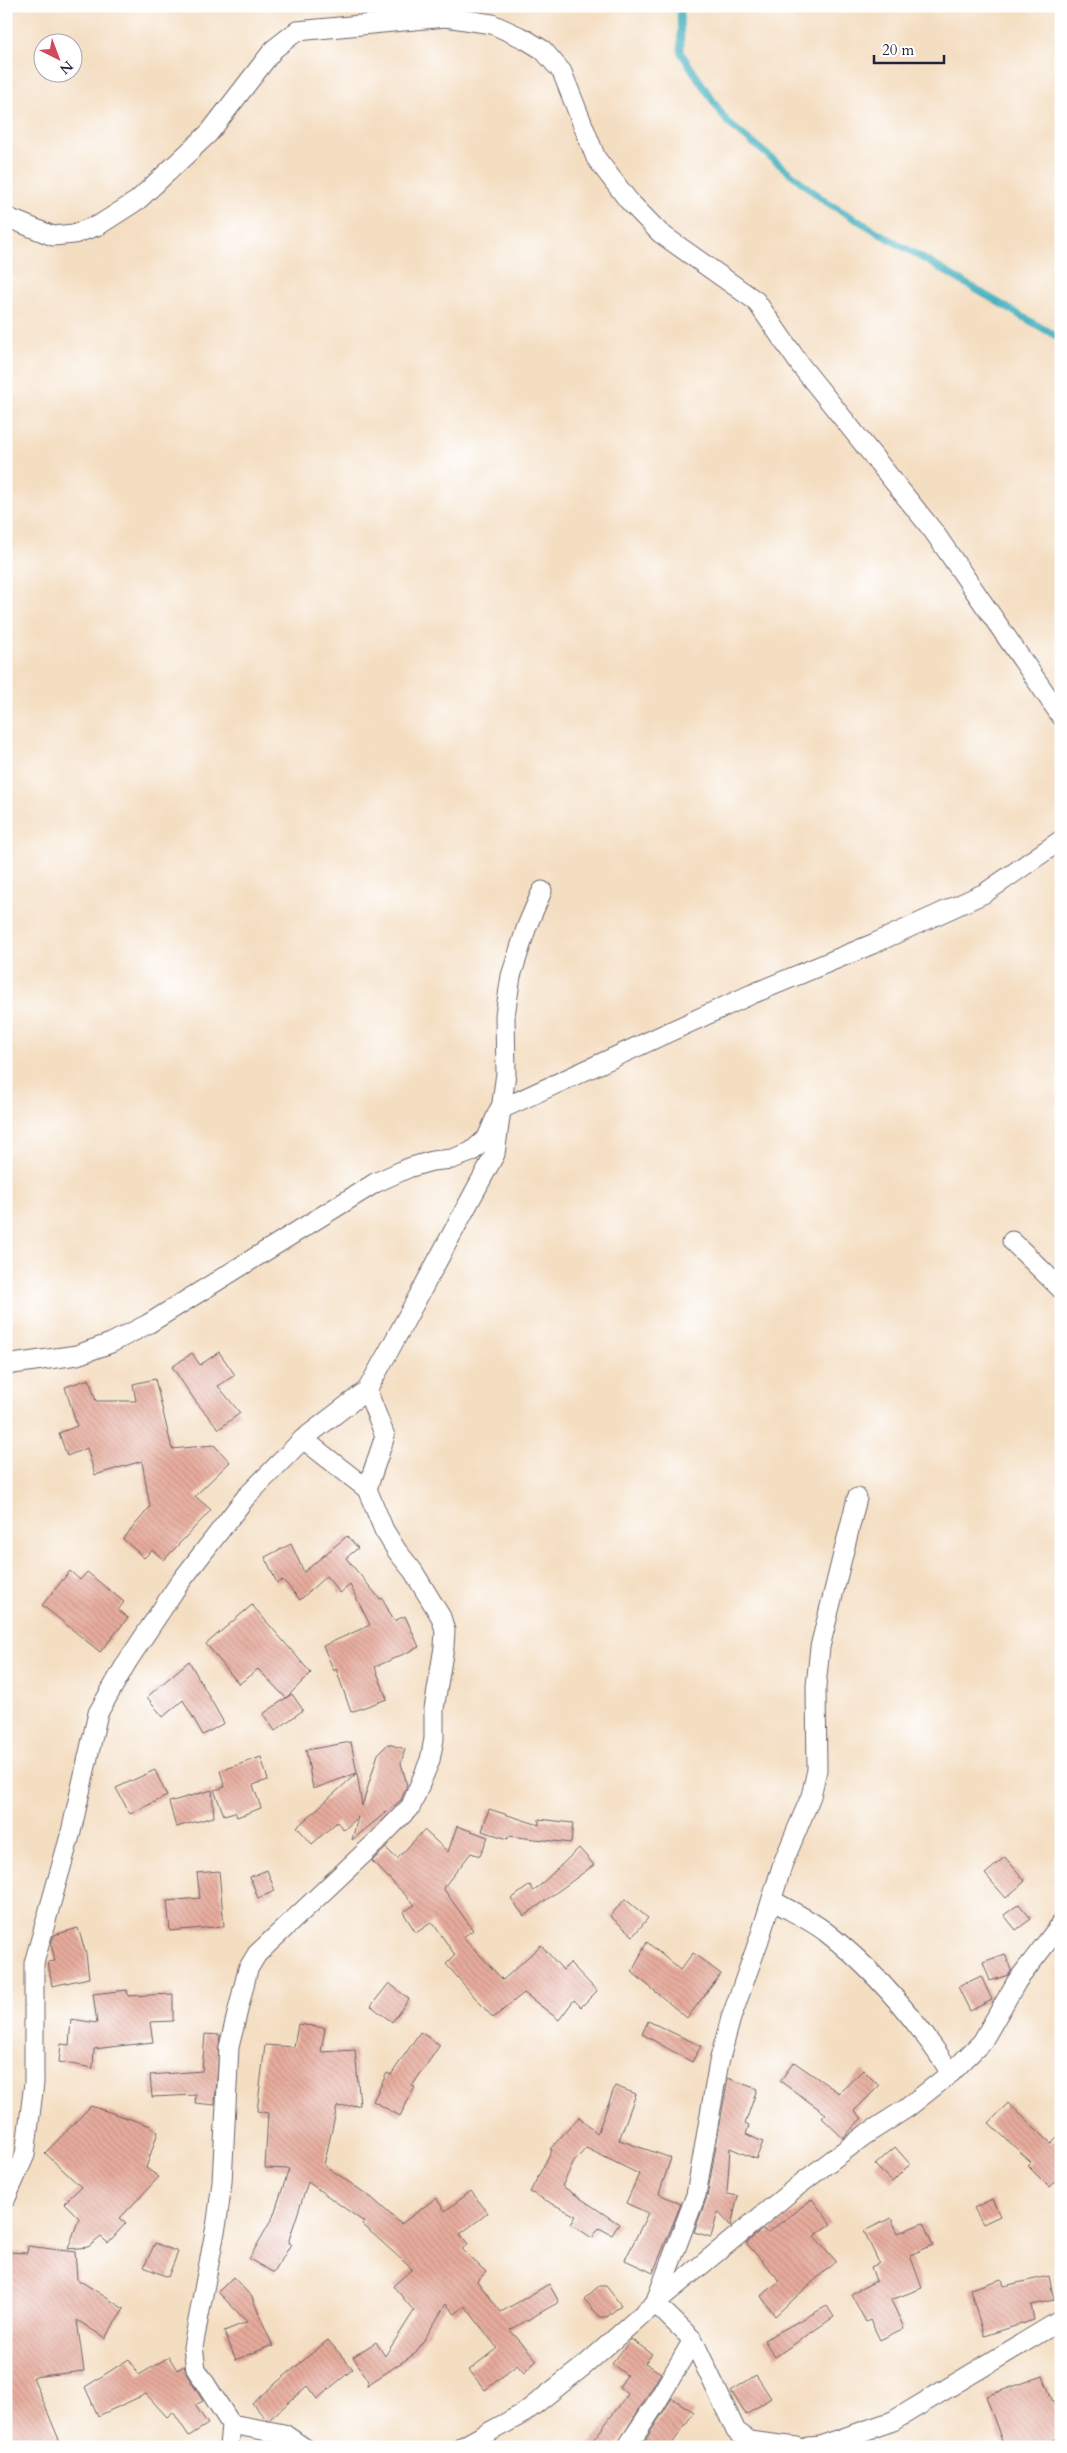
<svg xmlns="http://www.w3.org/2000/svg" width="1067" height="2453" viewBox="0 0 1067 2453" font-family="Cardo,serif">
<style>
.lines{fill:none;stroke-linecap:round;stroke-linejoin:round}
.stream{stroke:#40afbd;stroke-width:7}
.building{fill:url(#building-back-hatch)}
.minor-casing{stroke:#6c646a;stroke-width:21}
.minor{stroke:#fff;stroke-width:19}
</style>
<defs>
<pattern id="building-back-hatch" width="6" height="6" patternUnits="userSpaceOnUse" patternTransform="scale(1.25)"><rect width="6" height="6" fill="#e6ab9c"/><path d="M-1 5l2 2M0 0l6 6M5-1l2 2" fill="none" stroke="#c59387"/></pattern>
</defs>
<rect width="100%" height="100%" fill="#fff"/>
<filter id="ink" filterUnits="userSpaceOnUse"><feTurbulence type="fractalNoise" baseFrequency=".02" numOctaves="2"/><feDisplacementMap in="SourceGraphic" scale="10" xChannelSelector="R" yChannelSelector="G"/><feConvolveMatrix kernelMatrix="1 2 1 2 8 2 1 2 1" color-interpolation-filters="sRGB"/></filter>
<filter id="wash" filterUnits="userSpaceOnUse"><feTurbulence type="fractalNoise" baseFrequency=".0096" numOctaves="4" result="noise"/><feDisplacementMap in="SourceGraphic" scale="20" xChannelSelector="R" yChannelSelector="G"/><feGaussianBlur stdDeviation="1.12" result="paint"/><feColorMatrix in="noise" values="0 0 0 0 0 0 0 0 0 0 0 0 0 0 0 0 0 1.4 0 .05"/><feComposite in="paint" operator="in"/></filter>
<g filter="url(#wash)">
<rect width="100%" height="100%" fill="#f4dec2"/>
<g class="lines">
<path class="stream" d="M680 6 681 53 728 123 826 202 1061 339"/>
</g>
<g id="blocks">
<g class="building">
<path d="M219 1352 235 1375 218 1386 240 1413 219 1429 196 1402 172 1367 192 1353 200 1365Z"/>
<path d="M89 1379 96 1401H136L133 1384 155 1379 172 1449 214 1445 230 1462 195 1496 211 1510 164 1560 152 1550 144 1558 123 1539 150 1507 142 1461 95 1475 87 1448 67 1456 59 1433 77 1426 65 1387Z"/>
<path d="M347 1536 358 1548 346 1558 380 1599 382 1598 394 1621 405 1616 419 1647 375 1667 387 1699 351 1712 336 1669 334 1671 323 1646 370 1625 350 1585 340 1593 326 1576 300 1600 283 1580 277 1583 265 1557 291 1544 304 1572Z"/>
<path d="M70 1571 80 1580 87 1572 124 1602 118 1610 128 1618 100 1652 42 1605Z"/>
<path d="M252 1605 311 1673 286 1698 258 1669 239 1684 206 1644Z"/>
<path d="M189 1661 224 1723 203 1735 183 1700 163 1717 147 1697Z"/>
<path d="M292 1694 303 1710 275 1731 263 1714Z"/>
<path d="M351 1742 357 1773 313 1789 306 1750Z"/>
<path d="M388 1744 405 1749 401 1763 407 1785 401 1800 352 1840 358 1817 344 1830 337 1822 312 1844 297 1827 357 1773 362 1806 378 1754Z"/>
<path d="M261 1757 268 1780 253 1785 261 1808 237 1817 235 1812 224 1815 214 1790 225 1787 220 1771Z"/>
<path d="M155 1770 167 1796 130 1814 116 1788Z"/>
<path d="M212 1790 214 1817 176 1827 169 1802Z"/>
<path d="M489 1809 539 1825V1819L573 1823 571 1843 508 1836V1839L482 1831Z"/>
<path d="M457 1826 488 1837 480 1856 471 1853 443 1888 473 1930 463 1937 503 1980 541 1945 563 1970 570 1963 597 1991 581 2007 574 2000 559 2020 524 1993 493 2018 446 1964 455 1955 432 1922 416 1933 403 1912 415 1905 372 1861 386 1848 397 1859 424 1830 448 1852Z"/>
<path d="M579 1848 594 1865 524 1916 511 1899 530 1885 534 1891Z"/>
<path d="M1005 1857 1025 1881 1006 1898 985 1874Z"/>
<path d="M267 1870 275 1891 258 1898 250 1877Z"/>
<path d="M219 1871 224 1926 170 1931 167 1901 200 1898 197 1873Z"/>
<path d="M625 1899 648 1918 633 1936 610 1916Z"/>
<path d="M1019 1904 1031 1919 1016 1930 1004 1915Z"/>
<path d="M78 1928 86 1954 89 1978 52 1986 48 1962 55 1961 51 1944 54 1935Z"/>
<path d="M647 1942 680 1970 693 1953 721 1974 687 2018 632 1972Z"/>
<path d="M1005 1954 1011 1970 1008 1975 990 1981 983 1962Z"/>
<path d="M981 1976 992 2000 970 2011 958 1987Z"/>
<path d="M389 1983 409 1999 392 2022 371 2006Z"/>
<path d="M127 1990 128 1996 173 1994V2021L150 2022 153 2042 94 2049 93 2068 59 2062 61 2044 69 2045 71 2019 97 2023 93 1994Z"/>
<path d="M648 2021 701 2046 692 2062 642 2034Z"/>
<path d="M298 2024 325 2028 321 2052 355 2050 360 2105 337 2107 324 2165 372 2198 401 2224 436 2198 445 2211 471 2191 488 2213 460 2234 468 2244 462 2249 486 2272 477 2281 501 2312 549 2284 559 2302 510 2330 537 2360 524 2373 517 2365 485 2390 469 2370 497 2348 465 2306 455 2314 446 2304 416 2353 366 2386 369 2381 353 2357 376 2342 385 2356 414 2311 393 2286 412 2269 362 2224 364 2222 308 2182 288 2243 291 2244 274 2273 249 2259 273 2217 289 2169 265 2168 268 2113 257 2111 265 2045 294 2047Z"/>
<path d="M420 2032 440 2045 412 2086 415 2087 400 2116 373 2101 387 2073 391 2075Z"/>
<path d="M205 2034 220 2035 215 2105 195 2103 196 2095 152 2097 150 2075 202 2071Z"/>
<path d="M794 2062 839 2093 863 2070 879 2086 854 2111 862 2118 843 2138 822 2118 826 2114 780 2081Z"/>
<path d="M728 2078 757 2089 745 2124 749 2126 746 2134 763 2142 756 2159 730 2148 727 2194 738 2196 731 2226 718 2212 711 2237 694 2232 707 2197Z"/>
<path d="M615 2086 636 2094 619 2140 671 2158 659 2194 681 2204 653 2273 625 2260 648 2213 626 2203 639 2174 586 2148 574 2162 562 2186 619 2224 612 2235 599 2228 592 2238 571 2224 576 2216 530 2192 552 2150 550 2149 579 2117 597 2134Z"/>
<path d="M1008 2103 1051 2143 1061 2133V2176L1049 2187 1027 2165 1031 2162 989 2123Z"/>
<path d="M91 2106 151 2126 158 2132 146 2168 159 2177 120 2218 126 2223 108 2243 101 2237 88 2247 68 2249 79 2218 64 2203 81 2187 45 2153Z"/>
<path d="M895 2147 910 2164 892 2182 875 2165Z"/>
<path d="M812 2199 831 2224 814 2236 836 2261 775 2316 761 2296 780 2281 746 2243 763 2229 767 2233Z"/>
<path d="M992 2199 1000 2216 983 2224 974 2208Z"/>
<path d="M891 2218 898 2233 923 2223 933 2245 910 2255 922 2288 891 2300 904 2328 880 2340 870 2320 866 2322 851 2294 876 2281 871 2267 879 2263 864 2231Z"/>
<path d="M155 2243 178 2252 168 2277 144 2267Z"/>
<path d="M28 2246 75 2252 77 2279 124 2309 105 2338 77 2320 84 2371 33 2377 62 2447H6V2252L27 2253Z"/>
<path d="M1049 2276 1054 2300 1031 2305 1034 2320 984 2336 970 2289 1002 2279 1004 2286Z"/>
<path d="M233 2277 252 2297 273 2347 270 2346 236 2360 224 2331 247 2322 218 2292Z"/>
<path d="M599 2286H606L621 2305 607 2317H600L584 2299Z"/>
<path d="M827 2306 834 2317 775 2357 764 2340Z"/>
<path d="M631 2339 652 2354 645 2363 661 2373 616 2447H588L628 2394 619 2387 627 2375 612 2364Z"/>
<path d="M328 2340 353 2369 317 2399 307 2386 269 2420 266 2419 252 2403Z"/>
<path d="M169 2357 177 2370 184 2366 187 2375 203 2401 195 2405 208 2424 189 2436 173 2412 167 2417 146 2394 98 2416 85 2387 129 2359 139 2375Z"/>
<path d="M756 2375 771 2398 746 2415 731 2391Z"/>
<path d="M1043 2376 1061 2423V2435L1043 2447H1004L986 2396Z"/>
<path d="M672 2398 694 2412 670 2447H641Z"/>
</g>
</g>
</g>
<g filter="url(#ink)">
<use href="#blocks" fill-opacity="0" stroke="#6c646a" stroke-width="1"/>
<g class="lines">
<defs>
<g id="minor">
<path d="M6 217 53 236 74 234 99 225 138 200 209 133 274 49 297 31 446 17 492 24 525 39 543 50 562 72 596 158 628 200 660 233 756 301 801 366 934 532 1061 716"/>
<path d="M1012 1241 1061 1289"/>
<path d="M6 1362 13 1364 77 1355 111 1343 148 1324 375 1183 408 1168 432 1161 452 1159 471 1152 487 1138 499 1110 752 994 875 943 985 893 1061 840"/>
<path d="M367 1489 385 1436 367 1390"/>
<path d="M772 1900C790 1911 811 1920 827 1933 877 1972 917 2021 951 2073"/>
<path d="M6 2198 25 2155 34 2083V1963L71 1832 98 1713 127 1662 178 1585 246 1497 303 1439 367 1390 391 1347 495 1154 506 1073 505 1015 511 976 527 926 542 891"/>
<path d="M655 2303 696 2195 719 2062 731 2018 759 1940 783 1863 811 1796 817 1770 816 1686 820 1647 857 1498"/>
<path d="M655 2303 693 2340 736 2431 750 2441 797 2447"/>
<path d="M231 2424 284 2434 303 2447"/>
<path d="M229 2447 231 2424 196 2369 193 2347 217 2221 222 2182 229 2047 248 1969 257 1954 377 1841 411 1806 430 1760 434 1739V1709L444 1647 445 1630 441 1617 413 1571 397 1551 384 1530 367 1489 303 1439"/>
<path d="M462 2447 524 2413 585 2365 655 2303 799 2185 865 2135 907 2108 951 2073 982 2042 1017 1981 1061 1924"/>
<path d="M627 2447 655 2405 693 2340"/>
<path d="M808 2447 820 2446 893 2421 1061 2320"/>
</g>
</defs>
<use href="#minor" class="minor-casing"/>
<use href="#minor" class="minor"/>
</g>
</g>
<rect width="1067" height="2453" fill="none" stroke="#fff" stroke-width="25"/>
<g transform="translate(58 58) rotate(138)"><circle r="24" fill="#ffffff" stroke="#a7a7b1"/>
<path d="M0-4L9 19L0 12L-9 19Z" fill="#d1495b"/>
<text y="-8" font-size="14" font-weight="bold" text-anchor="middle" fill="#22223b">N</text>
</g>
<path d="M874 55v8h70v-8" fill="none" stroke="#22223b" stroke-width="2.5"/>
<text x="882" y="55" font-size="15" fill="#22223b" stroke="#ffffff" stroke-width="4" paint-order="stroke">20 m</text>
</svg>
